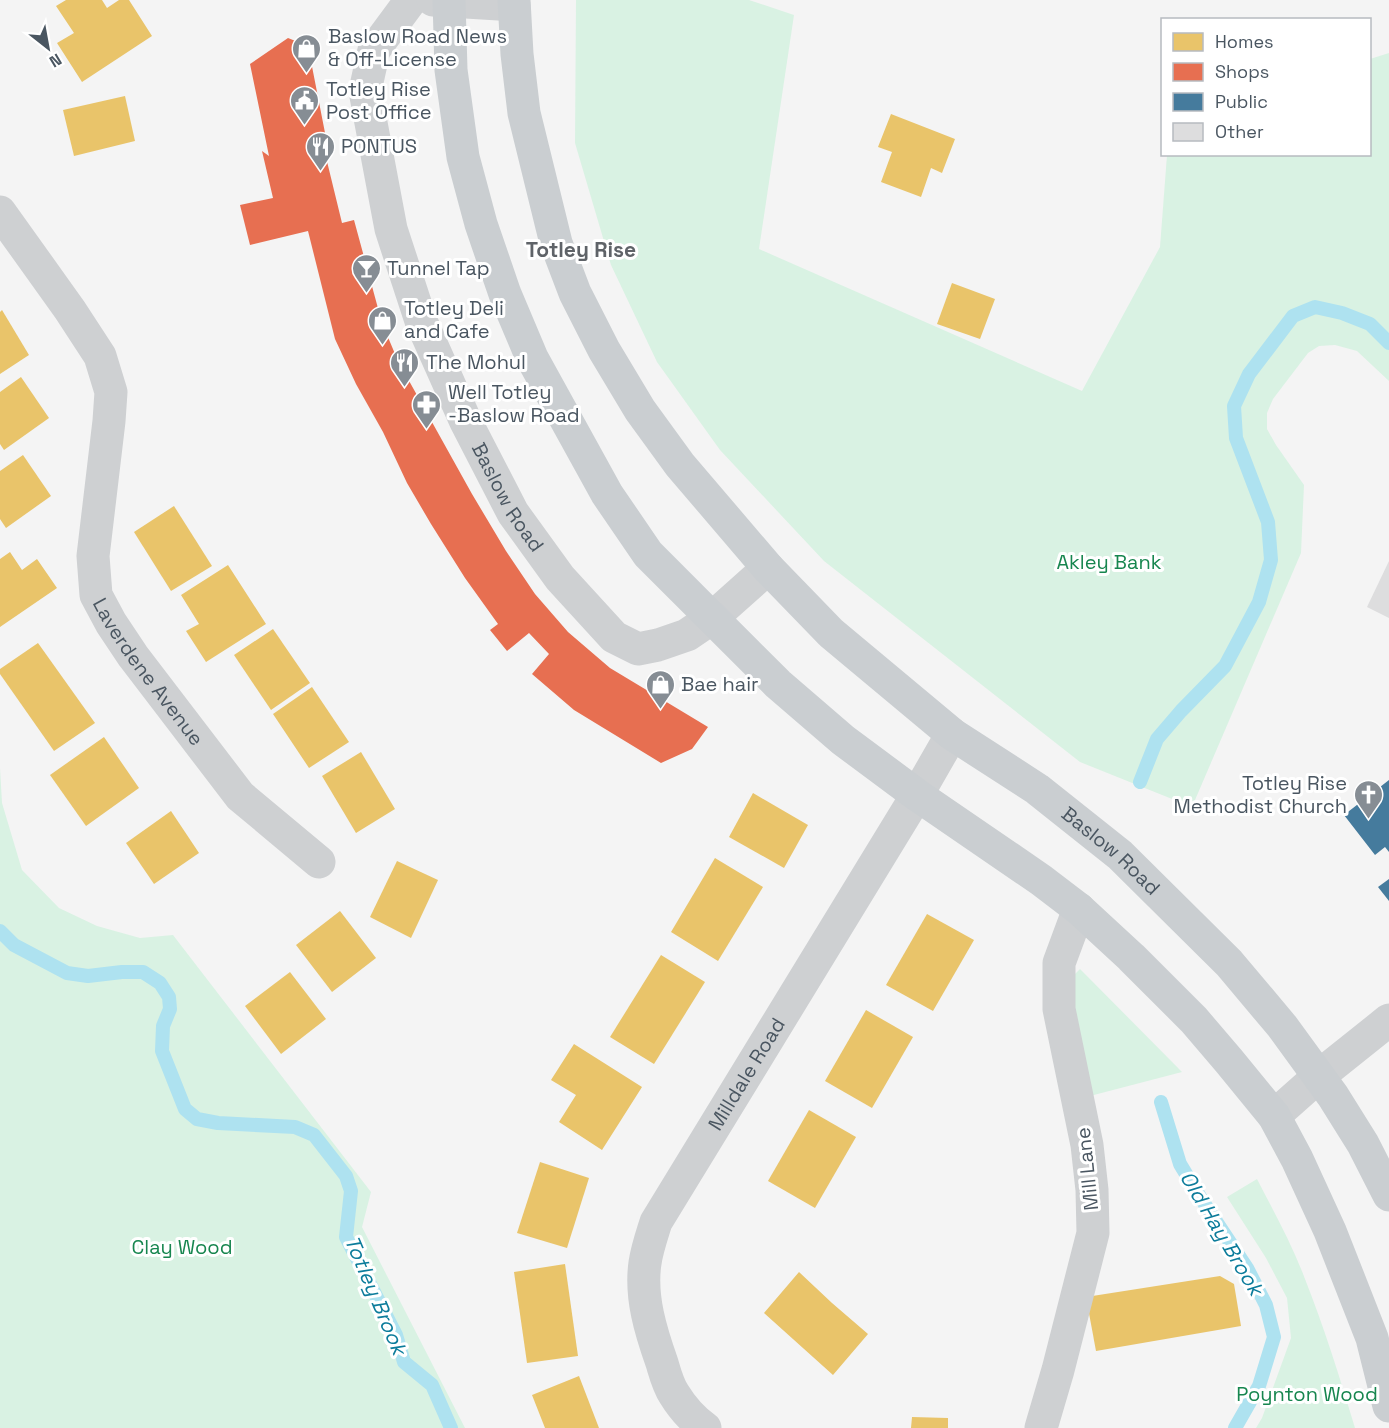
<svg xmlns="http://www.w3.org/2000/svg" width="1389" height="1428" viewBox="0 0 1389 1428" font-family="'Space Grotesk',sans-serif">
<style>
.green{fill:#d9f2e3}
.homes{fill:#e9c46a}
.shops{fill:#e76f51}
.public{fill:#457b9d}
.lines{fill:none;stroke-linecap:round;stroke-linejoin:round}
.stream{stroke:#aee2f0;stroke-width:14}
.building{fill:#ddddde}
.minor{stroke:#ced0d2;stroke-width:33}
.major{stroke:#caced1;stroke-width:33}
.labels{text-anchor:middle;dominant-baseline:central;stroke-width:6;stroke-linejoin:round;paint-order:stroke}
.poi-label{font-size:20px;fill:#4a5661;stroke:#fff;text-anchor:start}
.street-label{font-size:20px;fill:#4a5661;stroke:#fff}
.park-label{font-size:20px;fill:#17864f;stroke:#fff}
.neighbourhood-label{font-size:21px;font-weight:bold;fill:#5f6368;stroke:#fff}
.water-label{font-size:21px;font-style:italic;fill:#0c7c9b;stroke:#fff}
</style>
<rect width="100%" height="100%" fill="#f4f4f4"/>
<g class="green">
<path d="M576 0H749L794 15 759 249 1082 391 1160 247 1167 155 1370 154V59L1389 53V381L1357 351 1335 345 1319 346 1308 353 1273 399 1267 413V429L1276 445 1304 485 1301 553 1192 807 1080 762 824 561 720 450 657 362 611 265 575 143Z"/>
<path d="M0 768 2 803 22 870 59 908 97 926 140 938 173 935 371 1192 362 1227 465 1428H0Z"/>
<path d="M1080 969 1182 1072 1090 1096 1070 1007 1073 976Z"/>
<path d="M1257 1179C1274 1212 1292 1244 1305 1279 1324 1327 1340 1378 1355 1428H1256L1262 1418 1291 1338 1287 1298 1266 1258 1227 1197Z"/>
</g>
<g class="homes">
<path d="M66 0H102L107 8 119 0H129L152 36 82 82 57 43 74 33 56 6Z"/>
<path d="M125 96 135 141 74 156 63 110Z"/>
<path d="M891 114 955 139 942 173 931 168 921 197 881 182 892 152 878 147Z"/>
<path d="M952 283 995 299 980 339 937 324Z"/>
<path d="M2 310 29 355 0 374V312Z"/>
<path d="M21 377 49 418 4 450 0 444V392Z"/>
<path d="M23 455 51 496 6 528 0 519V471Z"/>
<path d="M174 506 212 566 171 591 134 532Z"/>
<path d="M10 552 22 570 37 559 57 588 0 627V559Z"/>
<path d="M228 565 266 624 206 662 186 631 199 624 181 595Z"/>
<path d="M273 629 310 683 271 710 234 655Z"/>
<path d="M38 643 95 723 54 751 0 674V669Z"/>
<path d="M312 687 349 742 309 768 273 714Z"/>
<path d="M104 737 139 788 86 826 50 775Z"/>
<path d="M361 752 395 809 356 833 322 776Z"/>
<path d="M753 793 808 825 784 868 729 837Z"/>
<path d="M171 811 199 853 154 884 126 843Z"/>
<path d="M715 858 763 887 718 961 671 932Z"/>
<path d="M397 861 438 880 411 938 370 917Z"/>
<path d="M340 911 376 958 332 992 296 945Z"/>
<path d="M927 914 974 940 933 1011 886 985Z"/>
<path d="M661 955 705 982 654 1064 610 1037Z"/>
<path d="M290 972 326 1019 281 1054 245 1006Z"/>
<path d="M866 1010 913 1037 872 1108 825 1081Z"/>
<path d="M574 1044 642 1087 602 1150 559 1122 576 1095 551 1080Z"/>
<path d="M809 1110 856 1137 815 1208 768 1181Z"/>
<path d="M540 1162 589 1178 567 1248 517 1233Z"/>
<path d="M565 1264 578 1356 527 1363 514 1272Z"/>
<path d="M799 1272 832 1303 868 1334 833 1375 764 1313Z"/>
<path d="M1220 1276 1234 1284 1241 1326 1096 1351 1086 1297Z"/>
<path d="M579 1376 599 1428H545L532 1395Z"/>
<path d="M912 1417 948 1418V1428H911Z"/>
</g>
<path class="shops" d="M288 38 308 46 327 143 323 145 342 223 354 220 382 323 398 361 472 494 506 551 535 594 568 632 610 668 708 727 692 749 661 763 574 710 532 674 549 654 529 633 507 651 490 630 498 624 465 578 431 524 407 483 383 432 356 384 335 339 308 231 250 245 240 205 273 198 262 151 269 156 250 64Z"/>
<g class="public">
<path d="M1389 780V852L1385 847 1375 855 1344 815Z"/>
<path d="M1389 879V901L1378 887Z"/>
</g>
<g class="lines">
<g class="stream">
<path d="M1140 782 1157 739 1181 711 1225 666 1259 602 1271 560 1268 522 1236 438 1234 406 1249 374 1293 316 1315 307 1342 313 1370 324 1389 343"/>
<path d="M0 931 14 945 67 973 88 976 122 972H143L160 983 169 997 170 1009 163 1026 162 1051 185 1109 197 1119 218 1123 295 1127 314 1135 346 1176 351 1191 346 1237 396 1335 404 1362 432 1385 451 1428"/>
<path d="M1161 1102 1180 1164 1200 1197 1247 1268 1266 1305 1274 1337 1259 1386 1235 1428"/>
</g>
</g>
<path class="building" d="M1389 561V618L1367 607Z"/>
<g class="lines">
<g class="minor">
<path id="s1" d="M411 0 374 50 365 91 391 229 421 321 466 422 513 513 560 578 614 637 638 649 658 645 687 635 712 618 768 568"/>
<path d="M433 0 514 5"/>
<path id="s2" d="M0 212 70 310 100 356 111 392 109 421 93 556 96 595 111 623 133 656 240 796 319 862"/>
<path d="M1274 1116 1319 1076 1389 1020"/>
<path id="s3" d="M705 1428C692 1419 682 1407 674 1394 668 1385 665 1373 662 1363 651 1332 640 1297 645 1263 647 1249 652 1235 656 1222L917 795 952 734"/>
<path d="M1041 1428 1058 1370 1093 1233 1092 1190 1087 1145 1059 1009V963L1079 909"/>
</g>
<g class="major">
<path d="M449 0 451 70 463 157 481 224 505 294 532 358 607 494 648 554 778 684 843 740 917 795 1041 880 1079 909 1131 957 1194 1020 1229 1061 1274 1116 1297 1159 1330 1231 1372 1338 1389 1406"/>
<path id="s4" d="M514 0 517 54 524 113 556 243 575 293 604 350 640 410 680 465 768 568 831 633 952 734 1037 789 1120 855 1229 963 1282 1026 1333 1096 1363 1144 1389 1195"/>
</g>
</g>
<defs>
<symbol id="shop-pin" viewBox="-11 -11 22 30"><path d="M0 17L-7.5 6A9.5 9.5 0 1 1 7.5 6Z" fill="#868d94" stroke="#fff"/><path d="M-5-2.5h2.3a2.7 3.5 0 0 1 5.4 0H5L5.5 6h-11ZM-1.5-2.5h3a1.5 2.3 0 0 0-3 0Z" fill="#fff"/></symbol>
<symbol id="civic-pin" viewBox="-11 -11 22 30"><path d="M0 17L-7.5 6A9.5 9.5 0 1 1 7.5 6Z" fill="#868d94" stroke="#fff"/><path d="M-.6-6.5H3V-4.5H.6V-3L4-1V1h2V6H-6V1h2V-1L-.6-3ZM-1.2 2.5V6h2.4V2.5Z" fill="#fff"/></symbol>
<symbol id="restaurant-pin" viewBox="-11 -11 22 30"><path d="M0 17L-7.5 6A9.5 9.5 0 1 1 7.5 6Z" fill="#868d94" stroke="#fff"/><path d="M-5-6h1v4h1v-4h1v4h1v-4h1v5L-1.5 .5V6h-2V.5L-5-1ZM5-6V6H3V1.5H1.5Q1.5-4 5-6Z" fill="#fff"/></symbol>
<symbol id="bar-pin" viewBox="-11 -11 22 30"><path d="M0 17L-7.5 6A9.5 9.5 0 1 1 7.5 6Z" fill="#868d94" stroke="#fff"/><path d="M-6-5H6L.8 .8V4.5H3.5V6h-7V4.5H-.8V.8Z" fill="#fff"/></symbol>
<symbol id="pharmacy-pin" viewBox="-11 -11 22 30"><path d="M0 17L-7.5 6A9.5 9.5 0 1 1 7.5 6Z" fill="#868d94" stroke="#fff"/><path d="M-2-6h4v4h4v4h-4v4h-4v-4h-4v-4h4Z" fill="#fff"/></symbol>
<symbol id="church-pin" viewBox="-11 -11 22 30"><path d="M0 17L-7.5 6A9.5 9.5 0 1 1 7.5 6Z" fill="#868d94" stroke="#fff"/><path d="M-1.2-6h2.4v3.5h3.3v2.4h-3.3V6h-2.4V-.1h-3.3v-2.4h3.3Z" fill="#fff"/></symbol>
</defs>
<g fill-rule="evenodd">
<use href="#shop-pin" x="290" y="32" width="33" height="45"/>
<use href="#civic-pin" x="288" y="84" width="33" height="45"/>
<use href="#restaurant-pin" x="304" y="130" width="33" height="45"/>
<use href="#bar-pin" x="350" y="252" width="33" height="45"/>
<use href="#shop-pin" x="366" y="304" width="33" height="45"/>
<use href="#restaurant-pin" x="388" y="346" width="33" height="45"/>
<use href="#pharmacy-pin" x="410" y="388" width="33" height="45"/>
<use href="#shop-pin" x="644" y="668" width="33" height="45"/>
<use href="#church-pin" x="1352" y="778" width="33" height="45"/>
</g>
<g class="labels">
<g class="poi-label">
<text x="328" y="36">Baslow Road News<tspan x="328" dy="23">&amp; Off-License</tspan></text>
<text x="326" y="89">Totley Rise<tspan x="326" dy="23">Post Office</tspan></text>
<text x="341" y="146">PONTUS</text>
<text x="387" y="268">Tunnel Tap</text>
<text x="404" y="308">Totley Deli<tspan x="404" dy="23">and Cafe</tspan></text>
<text x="426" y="362">The Mohul</text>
<text x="448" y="392">Well Totley<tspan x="448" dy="23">-Baslow Road</tspan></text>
<text x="681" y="684">Bae hair</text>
<text x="1347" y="783" text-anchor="end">Totley Rise<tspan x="1347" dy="23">Methodist Church</tspan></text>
</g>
<g class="street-label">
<text stroke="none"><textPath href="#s1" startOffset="538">Baslow Road</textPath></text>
<text stroke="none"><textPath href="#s2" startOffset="510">Laverdene Avenue</textPath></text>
<text stroke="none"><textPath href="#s4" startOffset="1084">Baslow Road</textPath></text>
<text stroke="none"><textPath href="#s3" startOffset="398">Milldale Road</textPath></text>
<text transform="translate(1087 1169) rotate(-96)">Mill Lane</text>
</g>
<g class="park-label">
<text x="1109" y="562">Akley Bank</text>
<text x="182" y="1247">Clay Wood</text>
<text x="1307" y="1394">Poynton Wood</text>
</g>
<g class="neighbourhood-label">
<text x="581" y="249">Totley Rise</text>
</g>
<g class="water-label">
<text transform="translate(1222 1233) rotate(59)">Old Hay Brook</text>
<text transform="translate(376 1295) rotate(67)">Totley Brook</text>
</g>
</g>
<rect x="1161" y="18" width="210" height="138" fill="#ffffff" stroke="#b7bbc0" stroke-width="1.5"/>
<rect x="1173" y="33" width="30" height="18" fill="#e9c46a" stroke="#b7bbc0" stroke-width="1.5"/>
<text x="1215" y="48" font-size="18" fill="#4a5661">Homes</text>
<rect x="1173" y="63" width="30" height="18" fill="#e76f51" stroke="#b7bbc0" stroke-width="1.5"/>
<text x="1215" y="78" font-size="18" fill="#4a5661">Shops</text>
<rect x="1173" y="93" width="30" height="18" fill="#457b9d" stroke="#b7bbc0" stroke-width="1.5"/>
<text x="1215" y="108" font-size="18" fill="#4a5661">Public</text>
<rect x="1173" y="123" width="30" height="18" fill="#ddddde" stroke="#b7bbc0" stroke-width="1.5"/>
<text x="1215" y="138" font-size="18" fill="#4a5661">Other</text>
<g transform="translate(48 48) rotate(149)" stroke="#ffffff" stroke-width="4.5" paint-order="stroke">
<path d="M0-4.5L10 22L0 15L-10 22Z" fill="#4a5661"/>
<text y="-9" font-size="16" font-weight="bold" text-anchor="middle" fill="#4a5661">N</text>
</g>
</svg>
